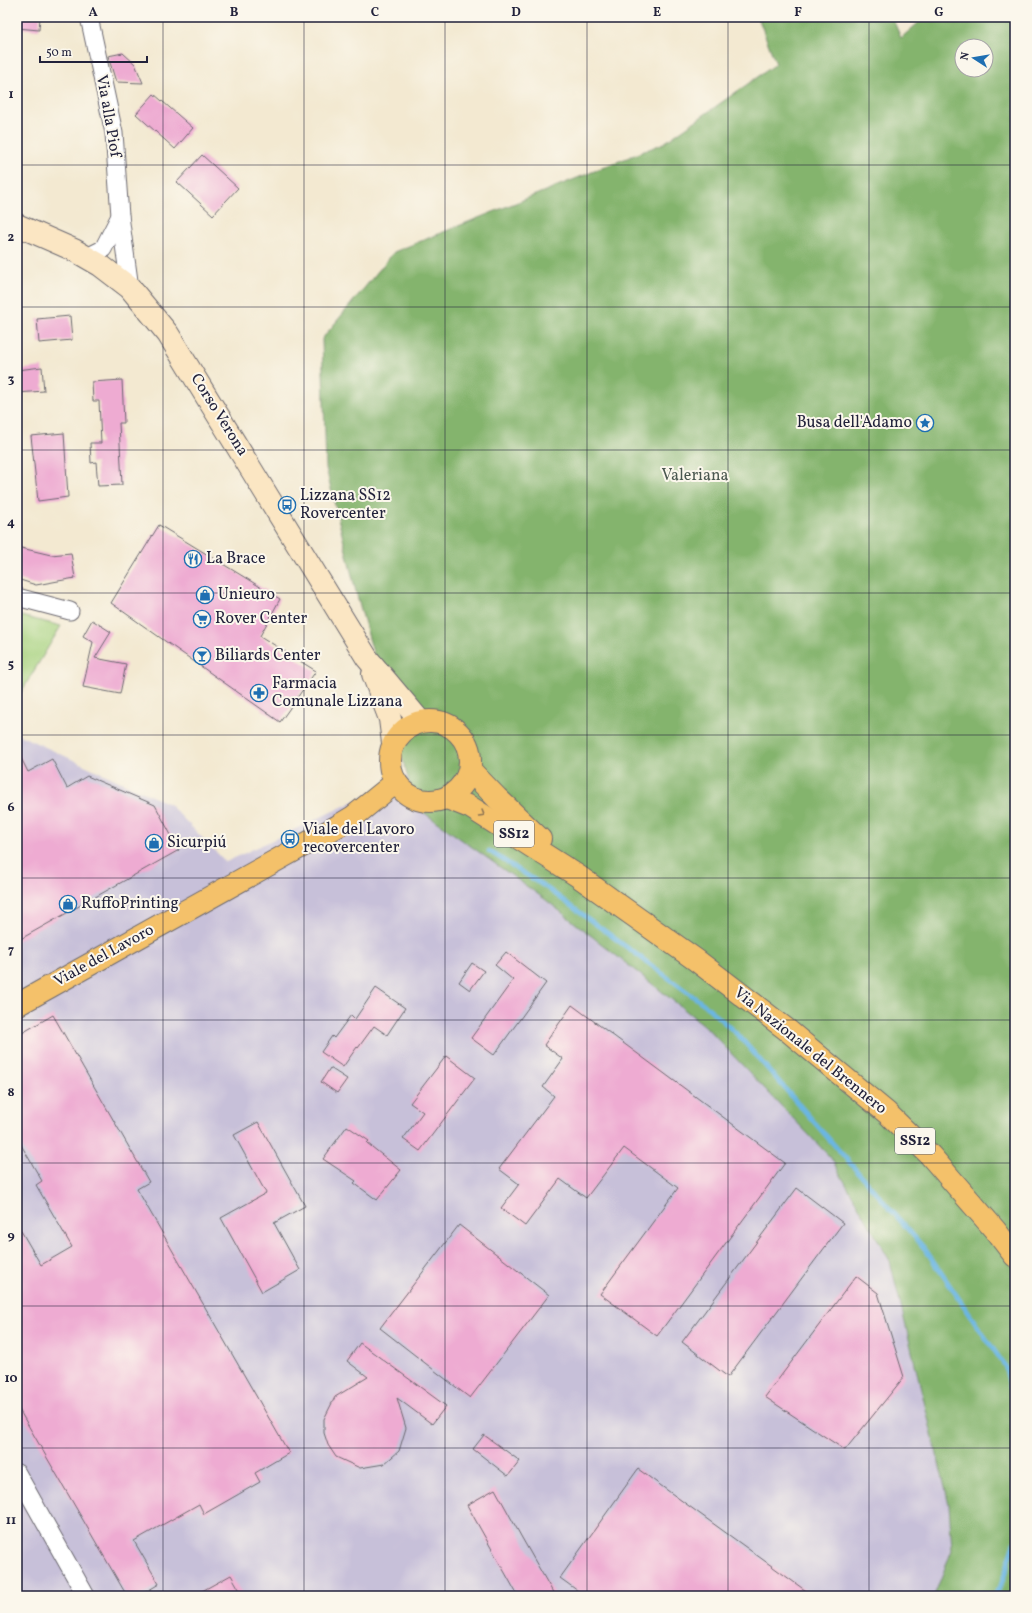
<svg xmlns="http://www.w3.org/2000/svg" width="1032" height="1613" viewBox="0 0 1032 1613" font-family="Vollkorn,serif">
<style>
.industrial{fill:#c7c0d9}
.green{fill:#a6d27e;stroke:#647a5c}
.forest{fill:#84b46d;stroke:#536b54;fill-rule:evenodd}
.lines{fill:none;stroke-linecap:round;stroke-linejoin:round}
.stream{stroke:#6ab6e3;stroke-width:4.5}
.building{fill:#eeabd2}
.minor-casing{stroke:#6b6870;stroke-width:19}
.secondary-casing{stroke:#6b6870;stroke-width:24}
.primary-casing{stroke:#6b6870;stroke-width:24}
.minor{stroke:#fff;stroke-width:17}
.secondary{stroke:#fbe6c3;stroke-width:22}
.primary{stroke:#f4c16a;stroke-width:22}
.oneway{stroke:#8b7252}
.grid{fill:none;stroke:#22223b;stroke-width:1;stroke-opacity:0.55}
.labels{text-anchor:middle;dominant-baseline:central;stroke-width:4;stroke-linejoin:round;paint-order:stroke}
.shield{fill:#fbf7ec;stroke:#636270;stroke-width:1}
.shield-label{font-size:15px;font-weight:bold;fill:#22223b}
.street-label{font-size:16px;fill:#22223b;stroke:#fbf7ec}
.poi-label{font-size:16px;fill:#22223b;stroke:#fbf7ec;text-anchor:start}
.park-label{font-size:16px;fill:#4a574f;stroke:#fbf7ec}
.neatline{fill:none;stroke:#22223b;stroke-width:1.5}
.grid-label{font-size:13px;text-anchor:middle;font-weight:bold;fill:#22223b}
</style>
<rect width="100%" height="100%" fill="#fbf7ec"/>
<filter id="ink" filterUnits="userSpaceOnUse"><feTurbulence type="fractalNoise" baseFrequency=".025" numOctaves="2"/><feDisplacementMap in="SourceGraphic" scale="8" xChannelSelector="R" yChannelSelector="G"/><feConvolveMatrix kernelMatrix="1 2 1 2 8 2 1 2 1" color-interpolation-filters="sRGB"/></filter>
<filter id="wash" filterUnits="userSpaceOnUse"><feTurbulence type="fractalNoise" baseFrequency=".012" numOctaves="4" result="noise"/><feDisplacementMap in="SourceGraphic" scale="16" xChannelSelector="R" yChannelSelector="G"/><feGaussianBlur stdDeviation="0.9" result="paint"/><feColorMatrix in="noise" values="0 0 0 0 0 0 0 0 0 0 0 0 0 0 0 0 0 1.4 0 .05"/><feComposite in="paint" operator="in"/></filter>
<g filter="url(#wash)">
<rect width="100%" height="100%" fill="#f3e9d1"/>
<path class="industrial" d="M17 734 169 804 226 862 407 776 416 807 546 900 704 1025 831 1158 890 1261 949 1504 952 1550 934 1596H17Z"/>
<path class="green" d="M17 615 61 626 17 699Z"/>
<path class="forest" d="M758 17H892L901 38 925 17H1015V1596H934L952 1550 949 1504 890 1261 831 1158 704 1025 546 900 416 807 355 588 326 468 322 339 394 252 664 143 776 64ZM962 46H986V70H962Z"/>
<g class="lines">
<g class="stream">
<path d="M489 851 544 886 705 1005 739 1036 925 1249 1005 1366 1015 1406"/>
<path d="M994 1596 1000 1588 1015 1542"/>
</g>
</g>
<g id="blocks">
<g class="building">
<path d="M17 17H40L39 30 17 28Z"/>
<path d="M123 53 135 64 143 83 116 82 108 56Z"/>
<path d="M154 94 193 128 175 149 136 114Z"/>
<path d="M202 155 238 188 213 215 177 182Z"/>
<path d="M70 316 72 340 39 343 37 319Z"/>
<path d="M42 367 44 391 17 393V370Z"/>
<path d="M122 380 124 423H119L122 485 98 486 96 462 91 463 90 443H101L99 401H93L92 382Z"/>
<path d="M64 433 68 497 38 501 31 436Z"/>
<path d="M159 525 280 599 260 636 316 671 280 722 111 603Z"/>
<path d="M17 547 51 555 71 553 75 578 36 585 17 579Z"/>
<path d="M92 620 111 632 95 658 126 664 120 694 83 687 93 642 83 636Z"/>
<path d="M17 750 28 772 52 759 67 788 87 776 155 805 179 850 17 941Z"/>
<path d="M506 952 546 983 494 1055 471 1038 513 980 495 965Z"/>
<path d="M472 963 484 971 470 990 459 982Z"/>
<path d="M376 988 405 1008 387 1035 374 1026 358 1048 357 1047 343 1067 321 1052 332 1036 334 1038 351 1015 355 1019Z"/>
<path d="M572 1005 785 1163 657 1336 600 1294 678 1188 624 1148 586 1198 560 1179 525 1226 501 1208 519 1184 499 1169 554 1096 543 1087 563 1059 544 1045Z"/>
<path d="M53 1015 149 1182 137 1189 289 1453 255 1473 260 1482 204 1514 199 1504 134 1541 159 1584 139 1596H127L17 1406V1224L41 1265 72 1247 36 1185 42 1181 17 1138V1036Z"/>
<path d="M446 1056 475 1078 420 1151 403 1139 423 1112 410 1103Z"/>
<path d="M330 1068 347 1079 337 1093 321 1082Z"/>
<path d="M258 1122 305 1206 274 1223 300 1270 262 1292 221 1218 266 1193 234 1135Z"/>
<path d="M347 1126 369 1141 367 1143 401 1170 377 1200 354 1183 356 1181 323 1159Z"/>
<path d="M797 1188 843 1223 728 1377 682 1342Z"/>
<path d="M459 1225 549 1295 470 1398 380 1328Z"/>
<path d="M856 1276 878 1293 904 1377 845 1450 765 1397Z"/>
<path d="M360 1343 446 1406 432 1424 397 1398 406 1428 399 1451 384 1464 360 1468 336 1457 328 1445 324 1433V1419L335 1397 368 1377 347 1361Z"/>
<path d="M484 1435 520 1461 508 1476 473 1449Z"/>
<path d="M638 1469 813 1596H585L560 1578Z"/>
<path d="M495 1489 522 1538 555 1596H518L467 1505Z"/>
<path d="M231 1575 243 1596H193Z"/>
</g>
</g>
</g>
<g filter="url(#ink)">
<use href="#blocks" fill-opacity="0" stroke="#6b6870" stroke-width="1"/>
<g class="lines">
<defs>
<g id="minor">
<path d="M89 17 114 133 120 216 130 288"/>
<path d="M87 257 103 249 120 216"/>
<path d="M17 597 70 611"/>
<path d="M17 1473 86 1596"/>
</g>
<g id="secondary">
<path d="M17 225 74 250 100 265 130 288 168 334 367 658 420 721"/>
<path d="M373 674 390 719 393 743"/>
</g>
<g id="primary">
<circle cx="430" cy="761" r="40"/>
<path d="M470 770 497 798 540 839"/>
<path d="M447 798 470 807 578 876 696 960 786 1029 887 1113 930 1155 995 1230 1015 1256"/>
<path d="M17 1005 338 826 353 817 396 782"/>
</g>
</defs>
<use href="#minor" class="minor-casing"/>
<use href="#secondary" class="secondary-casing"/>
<use href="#primary" class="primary-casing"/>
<use href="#minor" class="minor"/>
<use href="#secondary" class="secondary"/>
<use href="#primary" class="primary"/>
</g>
<defs><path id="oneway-chevron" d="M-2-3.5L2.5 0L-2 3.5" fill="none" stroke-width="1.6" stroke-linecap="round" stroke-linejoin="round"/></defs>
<use class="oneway" href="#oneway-chevron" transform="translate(482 814) rotate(31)"/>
</g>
<path class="grid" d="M163 17V1596M304 17V1596M445 17V1596M587 17V1596M728 17V1596M869 17V1596M17 165H1015M17 307H1015M17 450H1015M17 593H1015M17 735H1015M17 878H1015M17 1020H1015M17 1163H1015M17 1306H1015M17 1448H1015"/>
<defs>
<symbol id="sight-ring" viewBox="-11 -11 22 22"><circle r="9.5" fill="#fbf7ec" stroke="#1f6fb2" stroke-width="1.5"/><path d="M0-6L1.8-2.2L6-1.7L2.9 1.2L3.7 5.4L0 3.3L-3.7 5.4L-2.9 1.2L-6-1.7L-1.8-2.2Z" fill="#1f6fb2"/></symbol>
<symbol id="bus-ring" viewBox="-11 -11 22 22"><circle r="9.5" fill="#fbf7ec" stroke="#1f6fb2" stroke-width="1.5"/><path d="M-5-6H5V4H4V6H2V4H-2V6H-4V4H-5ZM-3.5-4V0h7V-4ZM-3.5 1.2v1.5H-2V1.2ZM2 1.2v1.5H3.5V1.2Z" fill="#1f6fb2"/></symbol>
<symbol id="restaurant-ring" viewBox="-11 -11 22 22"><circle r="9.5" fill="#fbf7ec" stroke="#1f6fb2" stroke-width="1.5"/><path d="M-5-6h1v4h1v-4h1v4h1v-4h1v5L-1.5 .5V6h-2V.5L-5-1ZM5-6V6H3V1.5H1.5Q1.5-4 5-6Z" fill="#1f6fb2"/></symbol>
<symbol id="shop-ring" viewBox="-11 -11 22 22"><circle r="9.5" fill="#fbf7ec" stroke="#1f6fb2" stroke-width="1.5"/><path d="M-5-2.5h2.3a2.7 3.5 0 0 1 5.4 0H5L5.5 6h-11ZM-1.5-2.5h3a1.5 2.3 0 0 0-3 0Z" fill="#1f6fb2"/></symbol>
<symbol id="supermarket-ring" viewBox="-11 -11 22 22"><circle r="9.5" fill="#fbf7ec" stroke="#1f6fb2" stroke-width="1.5"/><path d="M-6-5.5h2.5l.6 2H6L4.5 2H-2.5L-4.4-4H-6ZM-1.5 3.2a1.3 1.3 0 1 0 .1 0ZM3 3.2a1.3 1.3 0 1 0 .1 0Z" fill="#1f6fb2"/></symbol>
<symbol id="bar-ring" viewBox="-11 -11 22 22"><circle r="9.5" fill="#fbf7ec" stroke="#1f6fb2" stroke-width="1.5"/><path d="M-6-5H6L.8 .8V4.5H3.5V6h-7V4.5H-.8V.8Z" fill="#1f6fb2"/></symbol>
<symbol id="pharmacy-ring" viewBox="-11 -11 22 22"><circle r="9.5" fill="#fbf7ec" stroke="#1f6fb2" stroke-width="1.5"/><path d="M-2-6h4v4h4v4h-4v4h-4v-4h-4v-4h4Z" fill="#1f6fb2"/></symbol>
</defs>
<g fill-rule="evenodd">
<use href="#sight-ring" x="915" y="413" width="20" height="20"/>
<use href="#bus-ring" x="277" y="495" width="20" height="20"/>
<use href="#restaurant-ring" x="183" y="549" width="20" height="20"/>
<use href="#shop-ring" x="195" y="585" width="20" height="20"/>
<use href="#supermarket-ring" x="192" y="609" width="20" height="20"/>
<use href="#bar-ring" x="192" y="646" width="20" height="20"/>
<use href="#pharmacy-ring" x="249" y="683" width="20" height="20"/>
<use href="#bus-ring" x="280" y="829" width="20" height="20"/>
<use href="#shop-ring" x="144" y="833" width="20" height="20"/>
<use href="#shop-ring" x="58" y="894" width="20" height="20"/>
</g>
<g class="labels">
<g class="shield">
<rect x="494" y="821" width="40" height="26" rx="3"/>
<rect x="895" y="1128" width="40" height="26" rx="3"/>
</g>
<g class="shield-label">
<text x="514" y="834">SS12</text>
<text x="915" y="1141">SS12</text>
</g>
<g class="street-label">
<text transform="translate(108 116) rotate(80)">Via alla Piof</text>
<text transform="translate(219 415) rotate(58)">Corso Verona</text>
<text transform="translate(104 956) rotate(-29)">Viale del Lavoro</text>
<text transform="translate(810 1051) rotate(39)">Via Nazionale del Brennero</text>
</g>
<g class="poi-label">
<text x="912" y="423" text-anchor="end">Busa dell'Adamo</text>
<text x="300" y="496">Lizzana SS12<tspan x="300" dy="18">Rovercenter</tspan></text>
<text x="206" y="559">La Brace</text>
<text x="218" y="595">Unieuro</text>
<text x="215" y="619">Rover Center</text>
<text x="215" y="656">Biliards Center</text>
<text x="272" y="684">Farmacia<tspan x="272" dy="18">Comunale Lizzana</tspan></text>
<text x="303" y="830">Viale del Lavoro<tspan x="303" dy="18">recovercenter</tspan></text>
<text x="167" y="843">Sicurpiú</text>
<text x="81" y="904">RuffoPrinting</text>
</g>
<g class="park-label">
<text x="695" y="476">Valeriana</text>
</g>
</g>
<rect width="1032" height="1613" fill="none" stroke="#fbf7ec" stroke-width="44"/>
<g transform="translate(974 58) rotate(282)"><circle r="19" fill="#fbf7ec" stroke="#a4a2a5"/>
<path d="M0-3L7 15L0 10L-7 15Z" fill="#1f6fb2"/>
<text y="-6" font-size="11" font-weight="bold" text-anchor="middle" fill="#22223b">N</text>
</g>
<path d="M40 56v6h107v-6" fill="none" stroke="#22223b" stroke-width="2"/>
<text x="46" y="56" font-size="12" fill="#22223b" stroke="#fbf7ec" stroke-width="3" paint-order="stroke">50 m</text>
<rect x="22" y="22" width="988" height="1569" class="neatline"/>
<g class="grid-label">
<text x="93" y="16">A</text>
<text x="234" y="16">B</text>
<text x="375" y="16">C</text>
<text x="516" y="16">D</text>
<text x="657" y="16">E</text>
<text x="798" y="16">F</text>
<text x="939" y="16">G</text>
<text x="11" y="98">1</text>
<text x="11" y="241">2</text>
<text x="11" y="383">3</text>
<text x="11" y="526">4</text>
<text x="11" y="668">5</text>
<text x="11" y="811">6</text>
<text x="11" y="954">7</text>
<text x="11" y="1096">8</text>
<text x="11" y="1239">9</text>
<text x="11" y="1382">10</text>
<text x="11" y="1524">11</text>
</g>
</svg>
